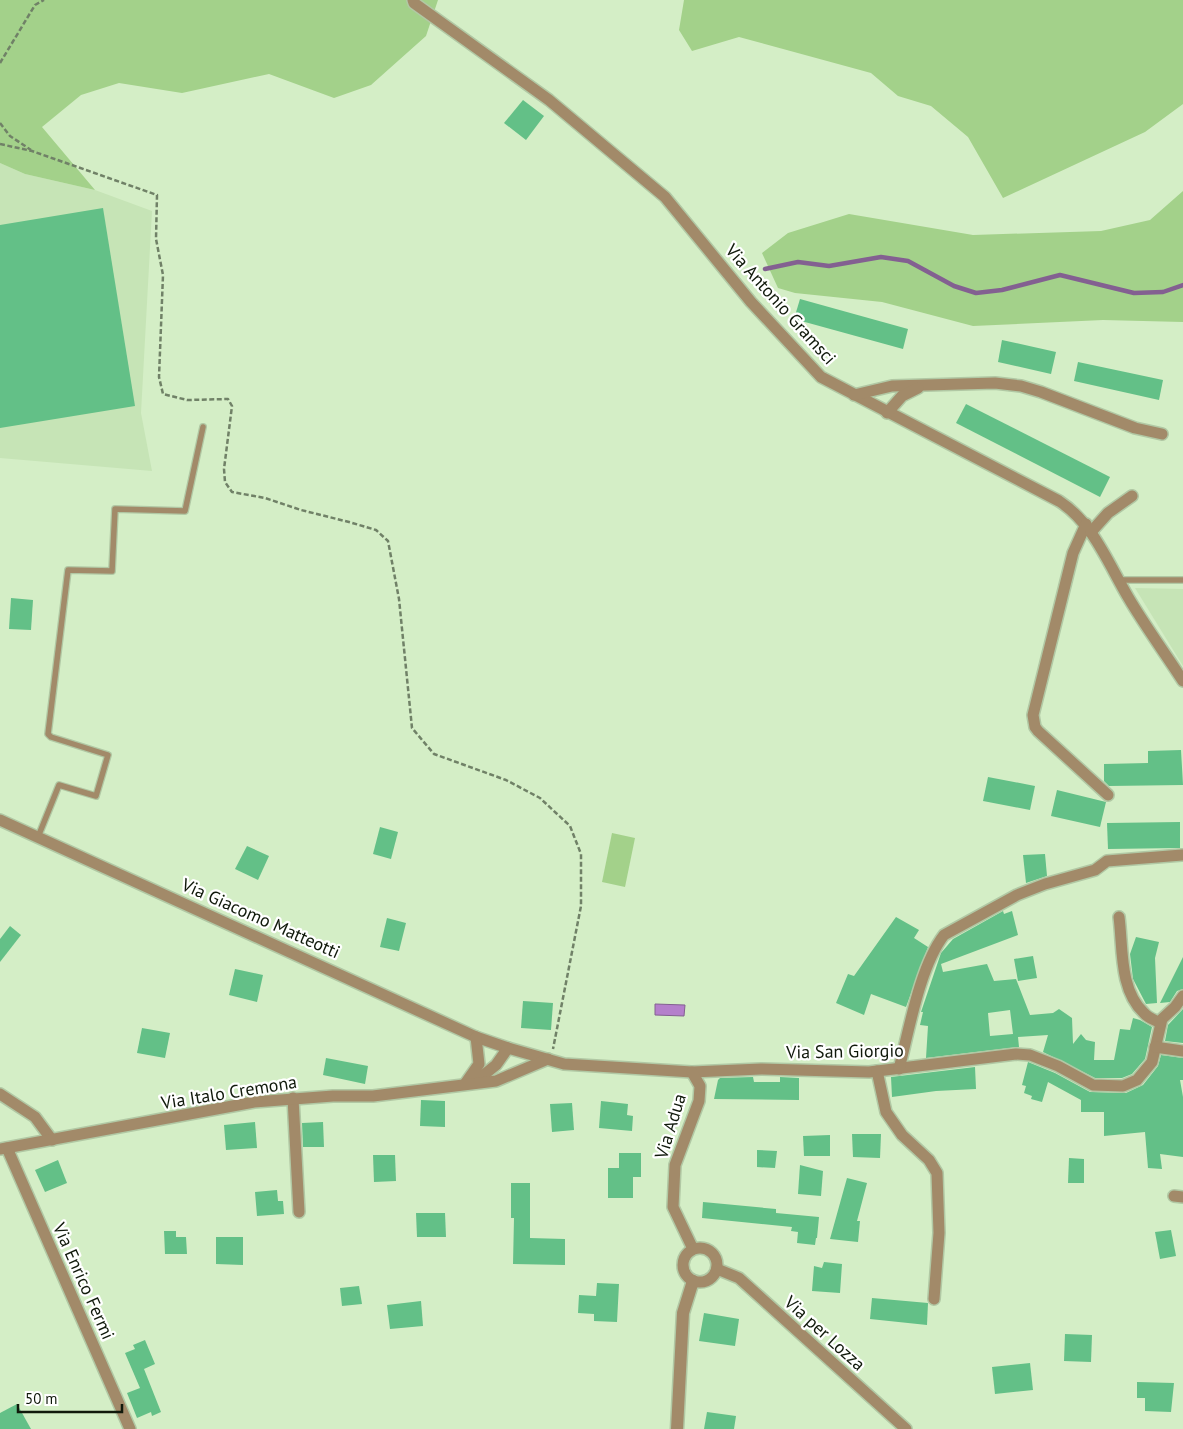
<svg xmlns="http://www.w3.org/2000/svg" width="1183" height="1429" viewBox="0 0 1183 1429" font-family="'PT Sans',sans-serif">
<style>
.built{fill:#c6e4b6}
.green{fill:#a3d18a}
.water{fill:#b47fcb;stroke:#836091}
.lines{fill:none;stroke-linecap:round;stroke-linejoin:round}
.stream{stroke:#836091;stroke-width:4.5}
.building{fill:#63c087;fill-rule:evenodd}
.service-casing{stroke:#b1c8a4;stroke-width:8}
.minor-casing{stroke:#b1c8a4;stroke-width:14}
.tertiary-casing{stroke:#b1c8a4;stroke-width:15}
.path{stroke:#708167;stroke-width:2.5;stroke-dasharray:5 2.5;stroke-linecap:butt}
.service{stroke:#a28a69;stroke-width:5.5}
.minor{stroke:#a28a69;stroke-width:11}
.tertiary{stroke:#a28a69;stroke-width:12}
.labels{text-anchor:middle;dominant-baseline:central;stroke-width:4.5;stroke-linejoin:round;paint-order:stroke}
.street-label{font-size:18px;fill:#10190b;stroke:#fff}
</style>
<rect width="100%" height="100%" fill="#d4eec6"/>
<g class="built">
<path d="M0 163 25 174 95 190 152 211 141 413 152 471 0 458Z"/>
<path d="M1135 588 1183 589V666Z"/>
</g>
<g class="green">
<path d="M0 0H438L426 36 371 85 334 98 269 74 182 93 119 83 81 95 42 127 95 190 25 174 0 163Z"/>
<path d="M684 0H1183V104L1145 132 1003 198 968 137 931 106 898 96 871 73 739 37 692 51 679 30Z"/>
<path d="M1183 191V322L1103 320 973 326 882 302 795 293 778 288 762 253 788 233 849 214 973 235 1101 231 1150 220Z"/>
<path d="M612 833 635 838 625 887 602 882Z"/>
</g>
<path class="water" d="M655 1004 685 1005 684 1016 655 1015Z"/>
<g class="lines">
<path class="stream" d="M765 269 798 262 829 266 881 257 908 261 954 286 976 293 1002 290 1060 275 1134 293 1163 292 1183 285"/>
</g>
<g class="building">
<path d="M523 100 544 116 526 140 504 123Z"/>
<path d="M103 208 135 406 0 428V225Z"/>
<path d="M800 299 908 329 903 349 794 319Z"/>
<path d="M1002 340 1056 352 1051 374 998 362Z"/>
<path d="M1078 362 1163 380 1159 400 1074 381Z"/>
<path d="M966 404 1110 477 1100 497 956 423Z"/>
<path d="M11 598 33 600 31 630 9 629Z"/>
<path d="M1181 750 1183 785 1109 786 1104 781V764L1148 763V751Z"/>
<path d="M988 777 1035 786 1030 810 983 801Z"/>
<path d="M1057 790 1106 802 1100 827 1051 816Z"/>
<path d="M1180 822V848L1108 849 1107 823Z"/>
<path d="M380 827 398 832 391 859 373 854Z"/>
<path d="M247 846 269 856 258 880 235 869Z"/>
<path d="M1045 854 1047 876 1026 883 1023 855Z"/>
<path d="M1003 911 1004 914 1012 911 1018 935 941 964 943 972 987 964 994 981 1016 979 1030 1015 1053 1013 1059 1009 1072 1018 1073 1044 1081 1034 1086 1040 1095 1042 1094 1060H1114L1120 1029 1130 1030 1133 1018 1140 1020 1152 1027 1145 1059 1132 1074 1122 1078H1095L1043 1052 1048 1035 1018 1037 1019 1047 926 1058 928 1026 920 1025 923 1012H921L941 953 953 939ZM1010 1010 1013 1034 990 1036 988 1013Z"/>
<path d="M896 917 919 930 914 938 928 947 906 1007 871 994 864 1015 836 1003 848 974 854 976Z"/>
<path d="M387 918 406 923 399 951 380 947Z"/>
<path d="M10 926 21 935 0 962V939Z"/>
<path d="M1136 937 1159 942 1155 958 1157 1003 1146 1004 1133 979 1130 954Z"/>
<path d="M1033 956 1037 978 1018 981 1014 959Z"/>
<path d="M1183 957V989L1177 991 1170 1002 1160 1003Z"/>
<path d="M235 969 263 975 257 1002 229 995Z"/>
<path d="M523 1001 553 1003 551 1030 521 1028Z"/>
<path d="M1183 1009V1043L1165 1041 1168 1025Z"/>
<path d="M142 1028 170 1033 165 1058 137 1053Z"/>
<path d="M1161 1055 1183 1058V1080H1180L1183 1097V1157L1160 1154 1162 1169 1148 1168 1145 1132 1104 1136V1112H1081V1100L1048 1082 1042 1102 1031 1099 1032 1096 1024 1093 1026 1086 1022 1085 1028 1062 1055 1073 1090 1092 1126 1093 1143 1085 1158 1066Z"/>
<path d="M326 1058 368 1066 365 1084 323 1075Z"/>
<path d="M975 1067 976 1089 936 1091 892 1097 891 1077Z"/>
<path d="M753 1077 754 1082H780V1077L799 1078V1100L714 1099 718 1080 720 1078Z"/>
<path d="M421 1100 445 1101V1127L420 1126Z"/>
<path d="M601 1101 628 1104 627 1115 633 1116 632 1131 599 1128Z"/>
<path d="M572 1103 574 1130 552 1132 550 1104Z"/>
<path d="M255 1122 257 1148 226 1150 224 1125Z"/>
<path d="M323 1122 324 1147H303L302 1123Z"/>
<path d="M852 1134H881L880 1158 853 1157Z"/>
<path d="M830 1135V1156H804L803 1136Z"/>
<path d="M757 1150 777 1151 775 1168 757 1167Z"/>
<path d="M619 1153H641V1177H633V1198H608V1168H619Z"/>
<path d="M373 1155H395L396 1181 374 1182Z"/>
<path d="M1069 1158 1084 1159V1183H1068Z"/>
<path d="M58 1160 67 1183 45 1192 35 1170Z"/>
<path d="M800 1165 823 1171 821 1196 798 1194Z"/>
<path d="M847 1178 867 1183 857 1221H860L858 1242 830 1239Z"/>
<path d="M511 1183H530V1238L565 1239V1265L513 1264 514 1218H511Z"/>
<path d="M277 1190 278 1201H283L284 1214 257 1216 255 1192Z"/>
<path d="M703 1202 776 1209V1213L819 1217 817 1238H816L815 1245 797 1243 798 1232 791 1231 792 1227 702 1218Z"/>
<path d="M416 1213H445L446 1237H417Z"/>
<path d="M1171 1230 1176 1256 1160 1259 1155 1232Z"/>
<path d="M164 1231H176V1237H186L187 1254H165Z"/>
<path d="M216 1237H243V1265L216 1264Z"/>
<path d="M824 1262 842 1264 840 1293 812 1291 814 1266 822 1268Z"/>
<path d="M597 1283 619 1284 617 1322 594 1321V1314L578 1313 579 1295 596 1296Z"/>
<path d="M359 1286 362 1304 342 1306 340 1288Z"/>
<path d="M872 1298 928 1303 927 1325 870 1319Z"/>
<path d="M421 1301 423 1326 390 1329 387 1305Z"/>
<path d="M704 1313 739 1319 735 1346 699 1341Z"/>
<path d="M1065 1334 1092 1335 1091 1362 1064 1361Z"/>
<path d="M145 1340 155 1364 144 1369 161 1412 152 1416 151 1412 137 1418 127 1393 140 1388 125 1353 135 1349 133 1345Z"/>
<path d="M1030 1363 1033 1390 995 1394 992 1367Z"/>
<path d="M1137 1382 1174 1383 1171 1412 1145 1411V1398H1137Z"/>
<path d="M17 1404 31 1429H0V1413Z"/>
<path d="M707 1412 736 1416 734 1429H704Z"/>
</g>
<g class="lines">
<defs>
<g id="service">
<path d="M1119 580H1183"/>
<path d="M38 837 59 785 96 796 108 755 51 737 48 734 68 570 112 571 115 509 185 511 203 427"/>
</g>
<g id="minor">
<path d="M413 0 414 3 549 100 665 197 751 302 821 377 1059 501C1093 523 1108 563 1128 597 1145 626 1165 653 1183 681"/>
<path d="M854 395 892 386 995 383 1021 386 1041 392 1135 428 1162 434"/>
<path d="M887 413 902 396 918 388"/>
<path d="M1086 524 1073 553 1033 715 1035 727 1038 731 1108 795"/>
<path d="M1091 532 1108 513 1132 496"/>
<path d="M0 820 476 1037 508 1048 564 1064 692 1072 761 1069 869 1072 1016 1054 1030 1055 1058 1066 1093 1085 1123 1086 1137 1080 1152 1062 1162 1019 1175 1007 1183 996"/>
<path d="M1119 917C1123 947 1119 990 1144 1013 1148 1018 1155 1020 1160 1023"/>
<path d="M1155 1047 1183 1051"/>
<path d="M899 1069C909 1030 920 966 944 935L1017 895 1045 884 1095 870 1107 861 1182 855"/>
<path d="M877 1071 886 1112 902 1135 929 1160 937 1173 939 1233 934 1299"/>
<path d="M692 1072 700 1086 699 1101 675 1165 673 1207 693 1249"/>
<path d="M475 1082 496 1065 508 1048"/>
<path d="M465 1084 479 1064 476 1037"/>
<path d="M0 1094 35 1117 52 1140"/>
<path d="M293 1098 299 1212"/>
<path d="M7 1148 130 1429"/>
<path d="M0 1149 254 1102 333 1096H373L496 1081 548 1059"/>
<path d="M1174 1196 1183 1197"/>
<circle cx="700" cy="1265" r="17"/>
<path d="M717 1269 739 1278 906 1429"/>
</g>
<path id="tertiary" d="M677 1429 683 1313 693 1281"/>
</defs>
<use href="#service" class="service-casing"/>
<use href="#minor" class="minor-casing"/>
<use href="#tertiary" class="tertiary-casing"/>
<g class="path">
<path d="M0 63 35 5 44 0"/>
<path d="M0 123 10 136 31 150"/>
<path d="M0 144 32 151 157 195 156 239 163 275 159 377 163 394 187 400 228 399 232 406 224 469 225 482 232 492 265 498 301 510 349 522 376 530 388 541 399 599 412 728 434 754 506 780 540 798 570 826 581 854V906L553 1049"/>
</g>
<use href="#service" class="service"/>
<use href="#minor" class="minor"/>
<use href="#tertiary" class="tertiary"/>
</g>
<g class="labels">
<g class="street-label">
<text transform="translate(781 304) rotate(48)">Via Antonio Gramsci</text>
<text transform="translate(261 918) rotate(24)">Via Giacomo Matteotti</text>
<text transform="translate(845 1051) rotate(-1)">Via San Giorgio</text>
<text transform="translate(229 1092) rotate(-9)">Via Italo Cremona</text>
<text transform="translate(670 1126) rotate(-73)">Via Adua</text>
<text transform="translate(84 1281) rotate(66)">Via Enrico Fermi</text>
<text transform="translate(825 1333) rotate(42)">Via per Lozza</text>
</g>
</g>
<path d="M18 1404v8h104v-8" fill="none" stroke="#10190b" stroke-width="2.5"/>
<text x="25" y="1404" font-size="15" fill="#10190b" stroke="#ffffff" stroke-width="4" paint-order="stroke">50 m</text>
</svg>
